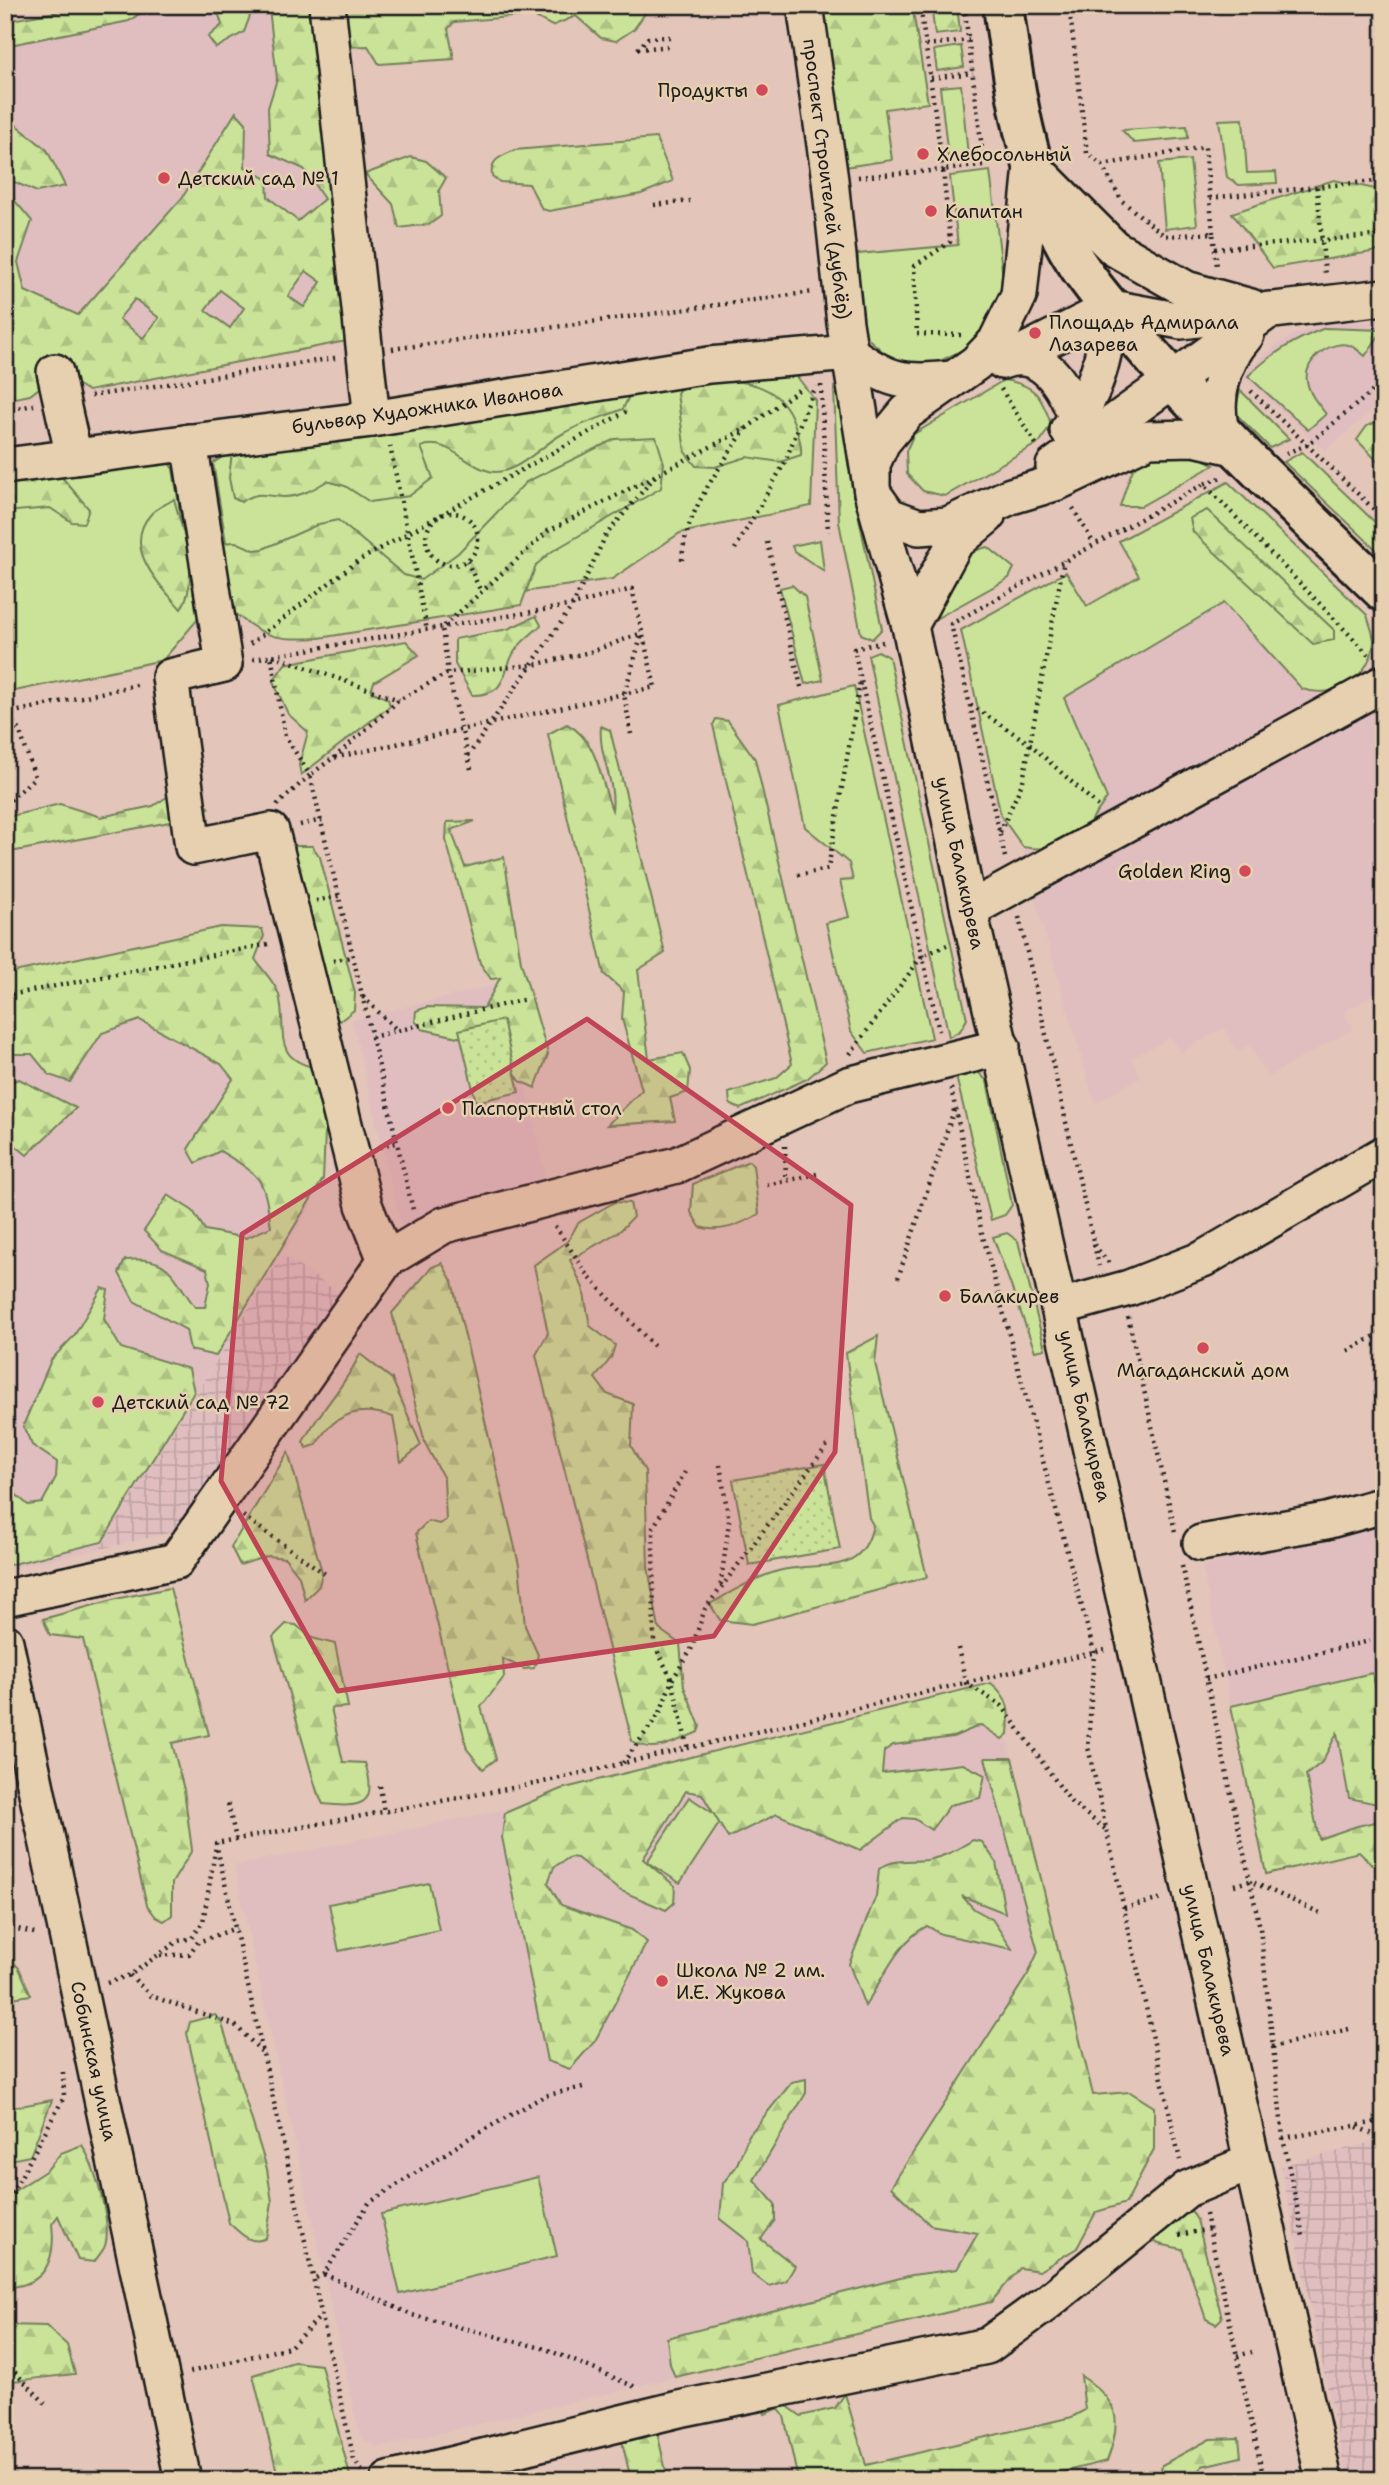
<svg xmlns="http://www.w3.org/2000/svg" width="1389" height="2485" viewBox="0 0 1389 2485" font-family="'Shantell Sans',sans-serif">
<style>
.built{fill:#e0bec0}
.industrial{fill:url(#industrial-grid)}
.green{fill:#cae399;stroke:#73805a;stroke-width:2}
.forest{fill:url(#forest-firs);stroke:#73805a;stroke-width:2;fill-rule:evenodd}
.park{fill:url(#park-dots);stroke:#73805a;stroke-width:2}
.lines{fill:none;stroke-linecap:round;stroke-linejoin:round}
.minor-casing{stroke:#1c1c1c;stroke-width:40}
.major-casing{stroke:#1c1c1c;stroke-width:44}
.path{stroke:#1c1c1c;stroke-width:4.5;stroke-dasharray:2 5;stroke-linecap:butt}
.minor{stroke:#e7d0b0;stroke-width:35}
.major{stroke:#e7d0b0;stroke-width:38}
.marked{fill:#bf4455;fill-opacity:0.2;stroke:#bf4455;stroke-width:5;stroke-linejoin:round}
.poi-dot{fill:#d1495b;stroke:#e7d0b0;stroke-width:2.5}
.labels{text-anchor:middle;dominant-baseline:central;stroke-width:5;stroke-linejoin:round;paint-order:stroke}
.poi-label{font-size:19px;fill:#1c1c1c;stroke:#e7d0b0;text-anchor:start}
.street-label{font-size:19px;fill:#1c1c1c;stroke:#e7d0b0}
</style>
<defs>
<pattern id="industrial-grid" width="8" height="8" patternUnits="userSpaceOnUse" patternTransform="scale(1.75)"><rect width="8" height="8" fill="#e0bec0"/><path d="M0 4h8M4 0v8" fill="none" stroke="#c0a3a4"/></pattern>
<pattern id="forest-firs" width="22" height="20" patternUnits="userSpaceOnUse" patternTransform="scale(1.75)"><rect width="22" height="20" fill="#cae399"/><path d="M5 1l3.5 6h-7zM16 11l3.5 6h-7z" fill="#adc283"/></pattern>
<pattern id="park-dots" width="8" height="8" patternUnits="userSpaceOnUse" patternTransform="scale(1.75)"><rect width="8" height="8" fill="#cae399"/><path d="M2 2h.1M6 6h.1" fill="none" stroke="#adc283" stroke-width="1.8" stroke-linecap="round"/></pattern>
</defs>
<rect width="100%" height="100%" fill="#e3c5b9"/>
<filter id="ink" filterUnits="userSpaceOnUse"><feTurbulence type="fractalNoise" baseFrequency=".0143" numOctaves="2"/><feDisplacementMap in="SourceGraphic" scale="14" xChannelSelector="R" yChannelSelector="G"/><feConvolveMatrix kernelMatrix="1 2 1 2 8 2 1 2 1" color-interpolation-filters="sRGB"/></filter>
<g filter="url(#ink)">
<g class="built">
<path d="M128 5H303L339 330 5 379V26Z"/>
<path d="M1384 322V400L1325 451 1243 376 1266 353 1291 336 1324 323Z"/>
<path d="M1225 603 1302 689H1339L1360 697 1384 720V989L1344 1012 1353 1029 1268 1077 1249 1045 1237 1051 1223 1028 1181 1053 1171 1038 1131 1058 1141 1077 1095 1103 1036 903 1023 847 1048 851 1107 798 1063 698Z"/>
<path d="M256 977 310 1207 100 1549 5 1569V1016Z"/>
<path d="M504 983 544 1174 527 1195 402 1227 352 1020Z"/>
<path d="M1384 1519V1876L1359 1852 1266 1874 1202 1566Z"/>
<path d="M999 1706 1109 2163 991 2302 377 2448 360 2436 234 1866Z"/>
</g>
<g class="industrial">
<path d="M282 1255 342 1295 177 1531 100 1549Z"/>
<path d="M1384 2139V2480H1347L1281 2166Z"/>
</g>
<g class="green">
<path d="M961 46 964 67 937 71 934 50Z"/>
<path d="M961 85 968 156 948 157 940 87Z"/>
<path d="M1243 119 1247 173 1276 172 1277 183 1239 185 1227 177 1219 120Z"/>
<path d="M1187 126 1188 138 1134 143 1122 130Z"/>
<path d="M1190 160 1197 225 1165 229 1159 163Z"/>
<path d="M990 171 1004 286 979 342 930 366 897 364 864 335 855 301 858 254 958 245 950 176Z"/>
<path d="M1325 328 1383 330 1365 356C1361 353 1356 348 1352 346 1332 338 1303 360 1307 381 1309 394 1318 404 1326 414L1308 430 1248 376C1272 353 1294 340 1325 328Z"/>
<path d="M788 365 815 400 811 506 680 533 612 579 302 624 235 597 213 463 237 448Z"/>
<path d="M1004 380C1035 385 1041 395 1051 424L1040 442 945 496 923 491 907 474 906 451 914 434Z"/>
<path d="M842 386 858 513 882 629 872 639 861 634 839 522 834 387Z"/>
<path d="M1240 390 1289 439 1270 448 1235 413Z"/>
<path d="M1192 450 1214 465 1141 506H1120C1137 453 1135 453 1192 450Z"/>
<path d="M1302 452 1384 531V557L1284 462Z"/>
<path d="M165 458 173 469 198 619 163 660 5 693V479Z"/>
<path d="M1228 482 1367 615C1369 623 1374 634 1374 642 1370 677 1336 700 1302 689L1224 603 1064 698 1107 798C1082 833 1071 855 1023 847L1001 816 961 630 1066 572 1087 606 1139 576 1119 541Z"/>
<path d="M820 540 824 571 794 551 792 546Z"/>
<path d="M988 547 1014 568 1009 578 937 618C940 585 953 554 988 547Z"/>
<path d="M792 585 805 597 823 680 805 684 780 588Z"/>
<path d="M878 651 889 657 967 1019 960 1031 949 1037 868 655Z"/>
<path d="M854 686 932 1038 867 1053 851 1031 826 923 849 917 840 881 853 880 849 863 805 827 779 705Z"/>
<path d="M967 1061 987 1081 1012 1205 1005 1215 991 1220 953 1064Z"/>
<path d="M1007 1233 1018 1241 1045 1349 1035 1351 993 1237Z"/>
<path d="M689 1797 722 1819 680 1883 647 1862Z"/>
<path d="M429 1883 439 1930 339 1951 329 1904Z"/>
<path d="M538 2177 557 2256 400 2294 381 2214Z"/>
</g>
<g class="forest">
<path d="M96 5H141L143 11 129 21 5 46V21Z"/>
<path d="M198 5H254L244 32 216 48 208 37 222 25 219 15Z"/>
<path d="M261 5H317L352 340 88 391 59 373 30 395 5 400V183L15 201 32 221 18 262 25 291 78 315 182 198 236 112 246 123 245 167 267 179 268 197 298 221 324 199 304 169 270 154 268 108 277 79 269 8ZM306 271 321 282 304 307 288 296ZM220 290 244 308 230 328 205 310ZM135 299 159 318 143 338 119 319Z"/>
<path d="M335 5H643L646 12 634 29 616 41 601 38 576 16 552 26 532 15 454 22 448 29 454 59 379 64 368 46 345 47Z"/>
<path d="M821 5H912L928 103 885 109 892 160 844 167Z"/>
<path d="M931 5H957L960 32 935 35Z"/>
<path d="M5 116 47 150 65 186 37 192 5 178Z"/>
<path d="M656 138 673 181 641 194 549 211 542 209 529 184 500 182 492 176C490 159 500 157 515 150Z"/>
<path d="M411 157 426 161 446 178 439 190 441 216 430 224 399 228 393 204 365 174Z"/>
<path d="M1334 180 1384 191V250L1273 268 1232 213Z"/>
<path d="M709 378C746 382 780 383 794 423 798 435 802 443 801 455L780 462 747 457 715 467 696 466 685 452 677 393 683 385Z"/>
<path d="M631 392 623 409C604 417 582 423 564 433 542 444 515 478 489 471 466 466 446 436 421 447L433 478 409 496 370 502 345 486 327 481C314 489 300 497 284 497 262 496 261 490 241 502L233 498 229 478 232 452Z"/>
<path d="M1384 419V468L1357 440 1367 426Z"/>
<path d="M656 437 664 463 661 488 551 552 536 565 521 605 319 638C274 640 267 638 231 611L217 543 236 542 254 550 263 549 319 524 338 520 404 575 421 580 458 553 526 482 615 439Z"/>
<path d="M60 475 89 509 84 523 72 522 50 508 5 512V485L16 478Z"/>
<path d="M174 499C183 532 201 578 181 609 159 584 121 547 151 514 156 508 167 504 174 499Z"/>
<path d="M1207 510 1334 630V640L1313 644 1193 532 1190 518Z"/>
<path d="M536 616 541 625C534 632 524 639 517 648 500 670 511 695 472 695L455 664V639L508 629Z"/>
<path d="M406 641 419 655 374 682 371 691 388 699 390 706 301 775 299 765 308 732 288 714 273 681 285 664Z"/>
<path d="M716 719 728 721 755 759 826 1062 807 1079 740 1109 730 1104 729 1093 776 1078 792 1064 713 725Z"/>
<path d="M567 724C599 741 600 780 612 810 616 780 598 756 601 726L610 730 665 953 638 970 649 1059 683 1053 690 1070 688 1092 670 1098 675 1121 607 1125 642 1090 622 1019 624 992 604 974 548 734Z"/>
<path d="M176 791 199 797 209 808 191 818 5 853 7 817 60 804 101 817 153 806Z"/>
<path d="M475 821 451 830 465 867 504 857 521 962 548 1054 535 1088 520 1081 498 1046 422 1029 415 1021 416 1011 427 1007 484 1008 500 978 491 979 480 963 446 840 447 822Z"/>
<path d="M293 846H312L320 857 355 993 354 1010 340 1021 320 1007Z"/>
<path d="M221 927 262 929 264 936 255 959C262 970 276 983 279 995 288 1031 270 1058 316 1068L326 1108 323 1179 216 1356 190 1350 186 1330 134 1301 119 1273 125 1260C171 1256 170 1273 195 1307H205L210 1283 207 1269 162 1250 144 1231 168 1195 193 1211 205 1230 246 1238 271 1227C263 1177 264 1178 220 1151L196 1163 188 1149 233 1079 221 1064 140 1020 102 1033 70 1082 49 1075 32 1054H5V974Z"/>
<path d="M19 1079 76 1108 27 1155 5 1137V1084Z"/>
<path d="M749 1161 753 1166 759 1214C741 1224 720 1234 700 1227L691 1212 693 1184Z"/>
<path d="M615 1202 630 1203 633 1217 620 1231 570 1260 583 1288 590 1326 615 1345 611 1358 595 1378 607 1394 633 1404 631 1446 645 1471 648 1567 659 1629 680 1644 684 1687 700 1726 698 1732C677 1741 653 1755 632 1741L536 1355 548 1333 534 1265 568 1241 578 1223Z"/>
<path d="M442 1263 452 1281 519 1565 525 1626 538 1655 534 1668 524 1669 503 1659 504 1677 481 1707 496 1759 483 1769 467 1749 416 1533 428 1521 439 1524 446 1520 444 1479 425 1443 392 1313 432 1267Z"/>
<path d="M102 1288 108 1290 104 1319 121 1348 189 1369 194 1392 102 1542 5 1566V1485L28 1505 42 1503 56 1477 57 1462 32 1445 23 1426 51 1360 74 1336Z"/>
<path d="M878 1336 875 1363 927 1577 752 1624 720 1620 710 1604C731 1592 754 1578 778 1571 819 1560 862 1579 873 1525L869 1518 846 1353Z"/>
<path d="M360 1354 392 1379 421 1445 401 1462 393 1417C359 1405 333 1414 316 1445L307 1448 303 1442C319 1411 345 1387 360 1354Z"/>
<path d="M288 1452 322 1572 319 1586 305 1600 299 1576 285 1558 268 1556 240 1565 231 1547Z"/>
<path d="M170 1588 209 1735 172 1743 184 1790 192 1850 172 1883V1915L164 1921 156 1917 147 1905 83 1639 50 1635 43 1619 120 1598Z"/>
<path d="M286 1624 296 1625 312 1638 335 1644 348 1707 331 1708 343 1762 365 1763C379 1806 361 1808 323 1804L317 1792 273 1637Z"/>
<path d="M1372 1673 1384 1720V1818L1378 1804 1349 1798 1337 1733 1322 1762 1306 1775 1319 1839 1357 1826 1384 1820V1876L1359 1852 1266 1874 1231 1706Z"/>
<path d="M991 1683C1010 1698 1010 1711 1008 1734L1002 1739 981 1725 953 1737 893 1745 884 1751 882 1773 963 1764 985 1775 980 1798 950 1805 931 1830 915 1819 903 1818 860 1850 777 1814 728 1838 702 1794 686 1791 643 1859 675 1886 674 1903 666 1910 619 1890 577 1858 570 1857 554 1867 548 1883 561 1905 632 1930 647 1942 595 2041 570 2069 547 2061 502 1837 505 1813 561 1789Z"/>
<path d="M985 1758H1012L1093 2095 1130 2092 1154 2107V2149L1126 2203 1096 2212 1077 2248 1039 2271 1020 2268 991 2302 675 2377 670 2364 667 2338 912 2275 957 2269 978 2233 930 2225 891 2187 1028 1974 1038 1952Z"/>
<path d="M973 1840 982 1842 996 1862 1005 1913 962 1896 974 1909 992 1919 1012 1949 941 1934 927 1926C899 1940 882 1980 865 2006L849 1964 876 1896 879 1869C894 1858 908 1862 927 1860 945 1857 958 1849 973 1840Z"/>
<path d="M5 1954 19 1968 31 1995 5 1999Z"/>
<path d="M215 2015 221 2021 267 2169 272 2202 266 2238C251 2246 240 2233 229 2223L187 2033 190 2022Z"/>
<path d="M806 2079V2093L754 2180 775 2204V2220L761 2239 795 2266 786 2281 769 2286 752 2274 748 2241 720 2219 723 2183 736 2167 749 2135 792 2082Z"/>
<path d="M52 2100 30 2156 5 2161V2109Z"/>
<path d="M82 2145C94 2164 114 2227 104 2248 101 2253 97 2258 94 2262L78 2260 58 2216 52 2224C56 2259 46 2287 5 2287V2197L47 2170 61 2153Z"/>
<path d="M1185 2201 1197 2220 1222 2318 1216 2324 1206 2319 1182 2249 1159 2244 1150 2238Z"/>
<path d="M5 2325 46 2326 67 2345 75 2374 5 2382Z"/>
<path d="M294 2362 321 2365 351 2480H279L253 2375Z"/>
<path d="M1081 2376C1119 2401 1123 2419 1107 2461L1030 2480H798L784 2416 778 2408 765 2414 760 2399 780 2401 801 2416 835 2408 845 2394 866 2465 1072 2417 1085 2410Z"/>
<path d="M654 2419 668 2480H631L618 2424Z"/>
<path d="M1239 2438 1241 2457 1202 2466 1194 2480H1159L1162 2465 1210 2439Z"/>
</g>
<g class="park">
<path d="M503 1020 519 1092 476 1102 459 1030Z"/>
<path d="M824 1464 840 1549 749 1565 733 1480Z"/>
</g>
<g class="lines">
<defs>
<g id="minor">
<path d="M327 5 372 419"/>
<path d="M805 5 830 180 845 323 872 492 910 626 969 910 1324 2480"/>
<path d="M1032 166 1019 295 996 342 976 363 907 412 882 442 872 464V492L889 516 919 527 948 525 1011 496 1058 482 1149 439 1194 438 1238 448"/>
<path d="M1032 166 1114 248 1186 289 1251 307"/>
<path d="M850 353C889 382 905 384 953 379"/>
<path d="M1016 356 1111 308 1181 321 1384 297"/>
<path d="M1002 361C1043 346 1065 387 1077 419"/>
<path d="M55 372 74 457"/>
<path d="M1068 430C1097 395 1105 353 1111 308"/>
<path d="M1221 432C1213 397 1222 362 1246 335"/>
<path d="M189 442 224 664 170 677 193 847 271 831 364 1205 386 1260"/>
<path d="M5 466 372 419 709 365 850 353"/>
<path d="M1054 466 1269 310"/>
<path d="M910 626 955 543 987 516"/>
<path d="M969 910 1384 683"/>
<path d="M1060 1307 1129 1288 1203 1259 1384 1154"/>
<path d="M1201 1543 1326 1521 1384 1505"/>
<path d="M5 1598 176 1561 386 1260 444 1225 677 1165 848 1085 1002 1047"/>
<path d="M5 1642 183 2480"/>
<path d="M389 2480 679 2409 987 2346 1045 2304 1187 2189 1252 2162"/>
</g>
<path id="major" d="M1003 5C1014 89 1026 174 1068 249 1088 284 1117 315 1143 346 1217 433 1301 512 1384 592"/>
</defs>
<use href="#minor" class="minor-casing"/>
<use href="#major" class="major-casing"/>
<g class="path">
<path d="M86 5 87 12"/>
<path d="M1069 5 1087 153 1102 165 1122 201 1165 236 1213 233 1217 266"/>
<path d="M5 8 20 5"/>
<path d="M926 45 969 40"/>
<path d="M638 49 648 38 671 37"/>
<path d="M638 49 672 46"/>
<path d="M931 78 973 73"/>
<path d="M1102 165 1205 147 1213 233"/>
<path d="M858 177 943 170 920 5"/>
<path d="M1317 187 1325 274"/>
<path d="M1210 198 1384 180"/>
<path d="M654 205 690 201"/>
<path d="M1215 249 1384 235"/>
<path d="M961 335 917 334 914 266 950 242 943 170 984 165 964 5"/>
<path d="M392 349 813 292"/>
<path d="M821 385 828 532"/>
<path d="M1001 389 1036 444"/>
<path d="M1251 391 1384 519"/>
<path d="M91 396 335 358"/>
<path d="M5 410 34 405"/>
<path d="M390 446 427 630"/>
<path d="M1286 453 1307 445 1384 382"/>
<path d="M1220 478 1204 484 1371 657"/>
<path d="M1073 508 1094 544"/>
<circle cx="452" cy="539" r="26"/>
<path d="M767 542 802 691"/>
<path d="M735 549 784 464 815 386"/>
<path d="M682 560C685 511 720 468 746 428"/>
<path d="M467 561 481 592"/>
<path d="M883 642 854 649 939 1031"/>
<path d="M250 644 358 561 629 410"/>
<path d="M253 659 573 605 632 589 655 687 333 758 310 775 372 1037 526 999"/>
<path d="M971 705 1030 744 1098 806"/>
<path d="M5 711 20 732 35 777 5 805"/>
<path d="M5 714 141 684"/>
<path d="M631 734 624 694 642 634"/>
<path d="M468 756 573 605 606 535 656 475"/>
<path d="M334 758 399 700 448 673 533 665 590 652 642 633"/>
<path d="M471 769 448 673 442 628 548 531 747 428 801 388"/>
<path d="M277 805 310 775 285 736 271 655 399 700"/>
<path d="M300 825 322 820"/>
<path d="M1000 832 1023 781 1064 560"/>
<path d="M1005 857 951 624 1204 484"/>
<path d="M798 875 828 869 860 682"/>
<path d="M316 901 339 896"/>
<path d="M1019 917 1099 1266"/>
<path d="M333 961 353 956"/>
<path d="M5 996 269 944"/>
<path d="M363 997 397 1030"/>
<path d="M372 1037 413 1210"/>
<path d="M850 1054 922 956 947 945"/>
<path d="M951 1088 981 1229 1094 1652 1088 1747 1180 2160"/>
<path d="M785 1146 786 1180"/>
<path d="M380 1147 396 1143"/>
<path d="M767 1185 817 1174"/>
<path d="M555 1226 589 1277 654 1346"/>
<path d="M1094 1245 1109 1263"/>
<path d="M898 1278 955 1107"/>
<path d="M1128 1317 1175 1531"/>
<path d="M1348 1351 1384 1331"/>
<path d="M720 1465 729 1522 720 1589"/>
<path d="M685 1472 653 1528 654 1644 672 1680 688 1749"/>
<path d="M243 1516 328 1576"/>
<path d="M1182 1566 1260 1928 1283 2138 1303 2236"/>
<path d="M958 1648 966 1683 1002 1706 1071 1802 1105 1829"/>
<path d="M1206 1679 1370 1641"/>
<path d="M623 1763 660 1713 672 1680 691 1650 705 1609 829 1443"/>
<path d="M380 1786 384 1812"/>
<path d="M228 1804 236 1839"/>
<path d="M1234 1885 1250 1881 1320 1913"/>
<path d="M1124 1908 1162 1899"/>
<path d="M5 1926 38 1934"/>
<path d="M160 1956 189 1954 198 1942 236 1928"/>
<path d="M130 1975 151 1996 235 2025 264 2054"/>
<path d="M107 1983 130 1975 178 1941 192 1938 203 1922 216 1846"/>
<path d="M1272 2047 1349 2029"/>
<path d="M1357 2127 1384 2139"/>
<path d="M1283 2138 1384 2121"/>
<path d="M5 2206 64 2097 63 2072"/>
<path d="M1206 2214 1264 2480"/>
<path d="M1179 2235 1210 2229"/>
<path d="M324 2274 412 2315 546 2349 638 2388"/>
<path d="M316 2278 324 2274 369 2203 468 2139 544 2096 583 2087"/>
<path d="M1237 2356 1252 2352"/>
<path d="M5 2362 45 2403"/>
<path d="M190 2372 290 2347 322 2315"/>
<path d="M362 2471 354 2460 216 1843 539 1783 1105 1650"/>
</g>
<use href="#minor" class="minor"/>
<use href="#major" class="major"/>
</g>
</g>
<path class="marked" d="M587 1019 851 1205 835 1452 714 1636 338 1691 221 1481 242 1234Z"/>
<g class="poi-dot">
<circle cx="762" cy="90" r="7"/>
<circle cx="923" cy="154" r="7"/>
<circle cx="164" cy="178" r="7"/>
<circle cx="931" cy="211" r="7"/>
<circle cx="1035" cy="333" r="7"/>
<circle cx="1245" cy="871" r="7"/>
<circle cx="448" cy="1108" r="7"/>
<circle cx="945" cy="1296" r="7"/>
<circle cx="1203" cy="1348" r="7"/>
<circle cx="98" cy="1402" r="7"/>
<circle cx="662" cy="1981" r="7"/>
</g>
<g class="labels">
<g class="poi-label">
<text x="748" y="90" text-anchor="end">Продукты</text>
<text x="937" y="154">Хлебосольный</text>
<text x="178" y="178">Детский сад № 1</text>
<text x="945" y="211">Капитан</text>
<text x="1049" y="322">Площадь Адмирала<tspan x="1049" dy="22">Лазарева</tspan></text>
<text x="1231" y="871" text-anchor="end">Golden Ring</text>
<text x="462" y="1108">Паспортный стол</text>
<text x="959" y="1296">Балакирев</text>
<text x="1203" y="1370" text-anchor="middle">Магаданский дом</text>
<text x="112" y="1402">Детский сад № 72</text>
<text x="676" y="1970">Школа № 2 им.<tspan x="676" dy="22">И.Е. Жукова</tspan></text>
</g>
<g class="street-label">
<text transform="translate(827 179) rotate(83)">проспект Строителей (дублёр)</text>
<text transform="translate(427 408) rotate(-8)">бульвар Художника Иванова</text>
<text transform="translate(960 863) rotate(78)">улица Балакирева</text>
<text transform="translate(1085 1416) rotate(77)">улица Балакирева</text>
<text transform="translate(1209 1970) rotate(77)">улица Балакирева</text>
<text transform="translate(94 2061) rotate(78)">Собинская улица</text>
</g>
</g>
<rect width="1389" height="2485" fill="none" stroke="#e7d0b0" stroke-width="28"/>
<rect x="14" y="14" width="1361" height="2457" fill="none" stroke="#1c1c1c" stroke-width="2.5" filter="url(#ink)"/>
</svg>
